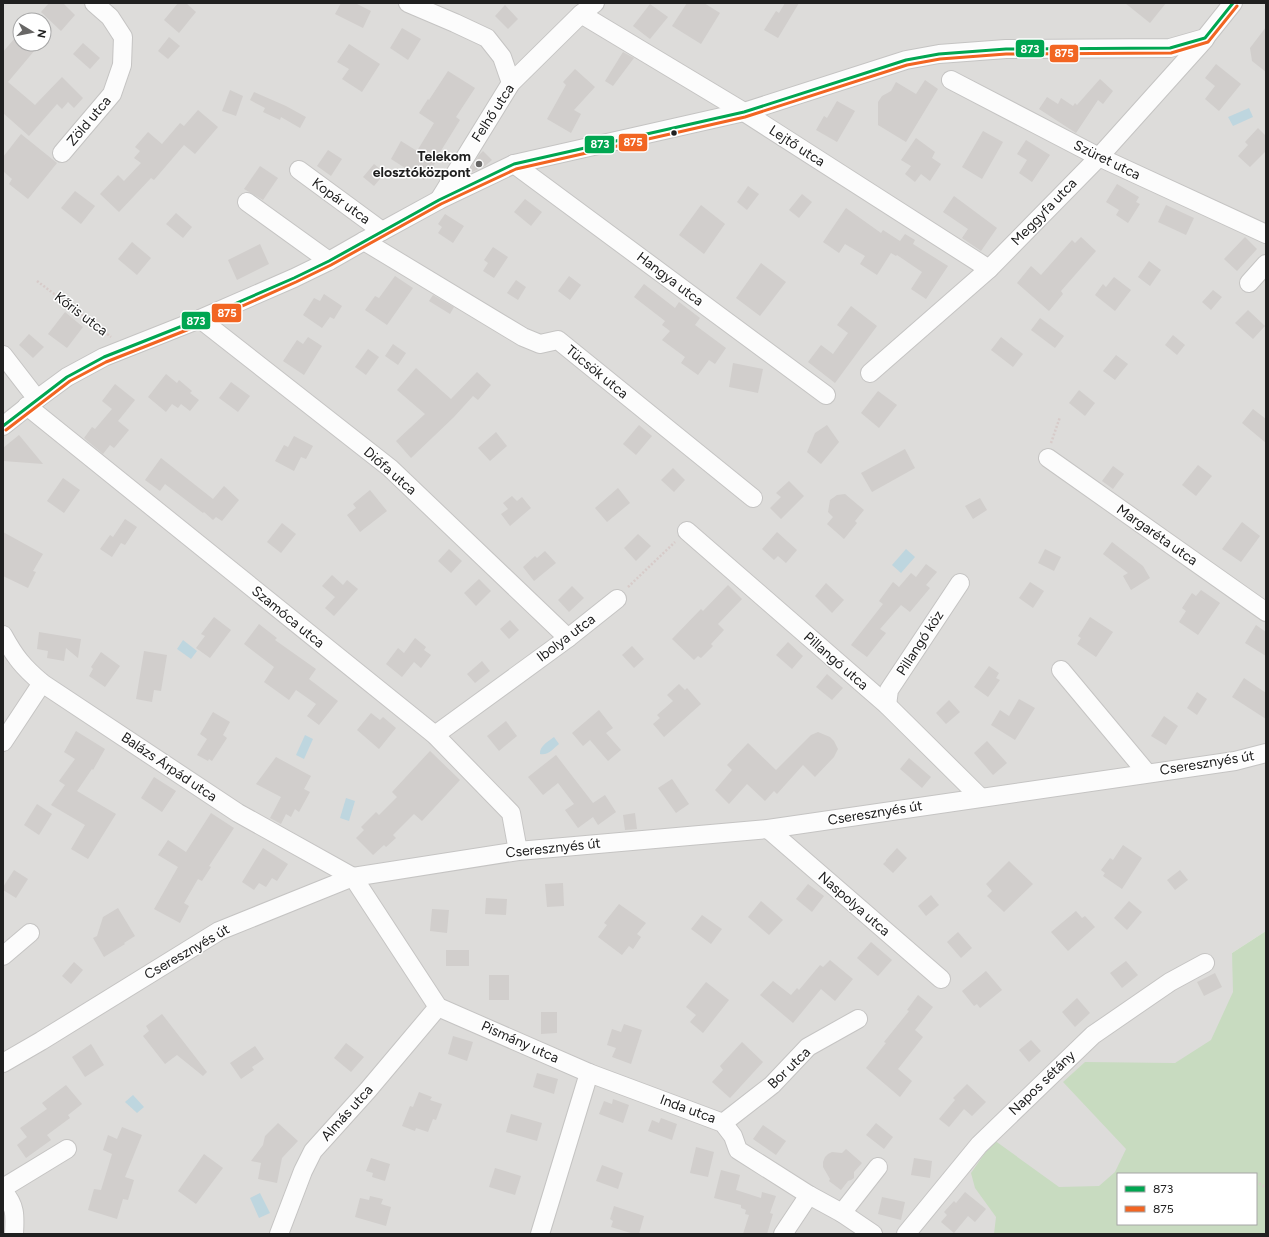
<svg xmlns="http://www.w3.org/2000/svg" width="1269" height="1237" viewBox="0 0 1269 1237" font-family="Figtree,sans-serif">
<style>
.residential{fill:#dddcda;fill-rule:evenodd}
.forest{fill:#c8dbc0;fill-rule:evenodd}
.water{fill:#bed6df}
.building{fill:#d1cecc}
.lines{fill:none;stroke-linecap:round;stroke-linejoin:round}
.minor-casing{stroke:#c5c4c3;stroke-width:20}
.path{stroke:#d7cbc9;stroke-width:2.5;stroke-dasharray:2 2;stroke-linecap:butt}
.minor{stroke:#fcfcfc;stroke-width:18}
.bus-1-casing{stroke:#fff;stroke-width:6}
.bus-2-casing{stroke:#fff;stroke-width:6}
.bus-1{stroke:#00a651;stroke-width:3}
.bus-2{stroke:#f26522;stroke-width:3}
.bus-dot{fill:#202020;stroke:#fff;stroke-width:1.5}
.poi-dot{fill:#686766;stroke:#fff;stroke-width:1.5}
.labels{text-anchor:middle;dominant-baseline:central;stroke-width:3;stroke-linejoin:round;paint-order:stroke}
.street-label{font-size:14px;fill:#202020;stroke:#fff}
.poi-label{font-size:14px;font-weight:bold;fill:#202020;stroke:#fff;text-anchor:end}
.line-badge{stroke:#fff;stroke-width:1.5}
.badge-label{font-size:11px;text-anchor:middle;font-weight:bold;fill:#fff}
</style>
<rect width="100%" height="100%" fill="#eeece9"/>
<path class="residential" d="M3 3H1266V931L1232 953 1266 1234H3ZM20 20H44V44H20ZM1118 1174H1256V1224H1118Z"/>
<path class="forest" d="M1266 931V1234H994L996 1217 975 1188 971 1173 994 1140 1059 1187 1099 1186 1115 1172 1126 1149 1063 1082 1085 1062 1175 1063 1211 1040 1233 992 1232 953ZM1118 1174H1256V1224H1118Z"/>
<g class="water">
<path d="M1249 108 1253 117 1233 126 1228 117Z"/>
<path d="M906 549 915 557 901 573 892 565Z"/>
<path d="M183 640 197 651 191 659 177 649Z"/>
<path d="M305 735 313 739 304 759 296 755Z"/>
<path d="M554 737 559 744C554 748 548 756 540 754 539 746 549 741 554 737Z"/>
<path d="M346 798 355 801 349 821 340 818Z"/>
<path d="M133 1095 144 1107 137 1113 125 1102Z"/>
<path d="M260 1193 270 1213 259 1218 250 1198Z"/>
</g>
<g class="building">
<path d="M49 3H63L75 15 61 31 41 12Z"/>
<path d="M178 3H186L196 12 179 33 164 20Z"/>
<path d="M341 3H355L371 11 363 28 335 14Z"/>
<path d="M687 3H704L720 13 701 44 672 26Z"/>
<path d="M785 3H799L778 38 764 30 776 11 779 13Z"/>
<path d="M1125 3H1166L1150 23Z"/>
<path d="M650 4 668 17 650 39 633 26Z"/>
<path d="M505 5 518 19 508 29 495 16Z"/>
<path d="M1266 27V72L1252 61 1250 48Z"/>
<path d="M402 28 421 39 408 60 390 48Z"/>
<path d="M20 32V44H40L8 82 35 105 62 77 83 98 74 108 68 102 62 109 57 104 29 136 3 113V52Z"/>
<path d="M169 37 180 46 168 59 158 51Z"/>
<path d="M83 43 100 58 90 69 73 54Z"/>
<path d="M349 44 380 64 362 92 342 79 349 69 337 62Z"/>
<path d="M623 52 634 58 613 86 605 81Z"/>
<path d="M1216 64 1241 84 1219 111 1205 99 1215 86 1205 78Z"/>
<path d="M575 69 595 87 574 110 581 114 571 133 547 119 566 85 563 82Z"/>
<path d="M448 71 475 88 456 117 460 120 434 162 435 163 424 180 391 159 401 141 417 151 434 123 419 113 428 99 429 100Z"/>
<path d="M1100 79 1113 91 1103 104 1098 100 1076 133 1039 109 1047 97 1058 104 1061 98 1073 106 1075 103 1077 105Z"/>
<path d="M925 80 938 89 906 142 878 125V102L882 96 891 91 896 82 916 94Z"/>
<path d="M230 90 243 96 236 116 222 111Z"/>
<path d="M254 92 286 106 306 117 300 128 281 117 280 120 263 112 265 108 250 100Z"/>
<path d="M837 101 855 111 837 142 816 130 824 116 827 118Z"/>
<path d="M198 110 218 127 195 154 184 145 154 180 151 178 119 212 100 194 118 175 124 181 141 163 134 158 140 151 135 147 148 132 162 144 180 123 184 126Z"/>
<path d="M1258 128 1266 136V151L1250 167 1238 156 1248 145 1245 142Z"/>
<path d="M983 131 1003 142 982 179 962 167Z"/>
<path d="M21 134 57 163 28 199 9 184 12 179 3 171V157Z"/>
<path d="M916 138 935 152 932 158 941 164 930 181 921 174 915 182 905 174 911 166 901 160Z"/>
<path d="M1026 140 1050 155 1032 182 1019 173 1027 160 1017 154Z"/>
<path d="M328 150 342 159 331 176 317 166Z"/>
<path d="M483 151 492 160 485 166 472 172H468L479 155Z"/>
<path d="M374 164 385 173 374 186 363 177Z"/>
<path d="M260 166 278 178 263 200 244 189Z"/>
<path d="M1117 184 1139 197 1136 202 1140 204 1128 223 1116 215 1119 210 1106 202Z"/>
<path d="M748 186 759 194 747 210 737 202Z"/>
<path d="M75 191 95 206 81 224 61 208Z"/>
<path d="M802 194 812 202 799 218 789 210Z"/>
<path d="M954 196 997 228 981 251 962 238 968 229 943 212Z"/>
<path d="M525 199 542 212 531 226 514 212Z"/>
<path d="M701 205 725 224 704 254 679 235Z"/>
<path d="M1166 205 1194 218 1186 235 1158 222Z"/>
<path d="M846 208 881 233 883 230 900 241 905 234 915 240 913 244 948 266 926 299 911 289 922 272 897 255 896 256 891 253 877 275 860 264 865 256 845 244 839 253 823 242Z"/>
<path d="M176 213 192 227 183 238 166 224Z"/>
<path d="M445 214 464 226 453 243 438 233 442 227 438 224Z"/>
<path d="M1081 237 1096 251 1061 291 1063 294 1049 311 1017 283 1031 266 1041 275 1072 240 1075 243Z"/>
<path d="M1245 237 1257 249 1237 271 1224 259Z"/>
<path d="M132 242 151 258 137 275 118 259Z"/>
<path d="M260 244 269 264 237 280 228 260Z"/>
<path d="M493 247 508 257 494 278 483 271 488 263 484 260Z"/>
<path d="M1149 261 1161 270 1150 286 1138 277Z"/>
<path d="M761 263 786 282 760 316 736 298Z"/>
<path d="M395 276 413 288 387 325 365 310 375 296 379 298Z"/>
<path d="M569 276 581 285 570 300 558 291Z"/>
<path d="M1114 277 1131 290 1115 311 1095 295 1103 284 1106 287Z"/>
<path d="M516 280 526 287 518 300 507 293Z"/>
<path d="M644 284 675 308 679 302 700 318 695 325 726 348 715 364 709 360 698 375 681 363 685 357 662 340 670 331 662 325 665 321 634 297Z"/>
<path d="M1213 290 1222 297 1211 310 1202 302Z"/>
<path d="M324 294 342 306 334 319 330 317 322 328 303 315 314 298 320 301Z"/>
<path d="M433 295 454 307 450 314 429 301Z"/>
<path d="M851 306 877 326 835 383 808 362 821 345 833 354 848 333 837 325Z"/>
<path d="M1248 310 1265 326 1253 339 1235 323Z"/>
<path d="M65 312 83 327 67 348 48 334Z"/>
<path d="M1040 318 1064 336 1055 348 1031 330Z"/>
<path d="M29 334 44 347 33 358 19 345Z"/>
<path d="M1173 335 1185 345 1177 355 1165 345Z"/>
<path d="M308 337 322 346 304 375 283 361 297 340 303 344Z"/>
<path d="M1001 337 1023 354 1013 367 991 350Z"/>
<path d="M393 344 406 353 398 365 385 356Z"/>
<path d="M368 349 379 357 366 375 355 367Z"/>
<path d="M1116 355 1128 364 1115 380 1103 371Z"/>
<path d="M733 363 763 369 758 393 729 387Z"/>
<path d="M416 368 451 399 477 372 491 385 478 400 473 396 454 417 411 458 396 441 425 414 397 390Z"/>
<path d="M166 374 177 383 179 380 192 391 190 393 199 400 190 411 181 404 178 408 172 404 166 412 148 397Z"/>
<path d="M231 382 250 396 238 412 219 398Z"/>
<path d="M115 384 135 400 118 421 129 430 114 448 110 445 103 454 84 438 92 427 95 429 112 409 102 401Z"/>
<path d="M1079 390 1095 403 1085 416 1069 403Z"/>
<path d="M878 391 897 405 879 428 861 413Z"/>
<path d="M1253 409 1266 419V443L1242 423Z"/>
<path d="M639 425 652 436 636 455 623 444Z"/>
<path d="M827 425 839 442 821 464 807 452 815 433Z"/>
<path d="M496 432 507 446 490 461 478 448Z"/>
<path d="M19 435 43 464 3 461V448Z"/>
<path d="M294 436 313 446 306 459 301 457 294 471 275 461 284 445 288 447Z"/>
<path d="M905 449 915 468 872 492 861 473Z"/>
<path d="M161 458 213 499 224 486 239 500 222 521 216 517 213 520 204 512 203 513 165 484 160 491 145 480Z"/>
<path d="M1198 465 1212 476 1196 496 1182 485Z"/>
<path d="M1113 466 1124 474 1113 489 1102 481Z"/>
<path d="M673 468 685 480 674 492 661 480Z"/>
<path d="M63 478 80 490 64 513 47 501Z"/>
<path d="M789 481 804 496 781 519 770 508 781 497 776 493Z"/>
<path d="M618 488 630 503 607 522 595 508Z"/>
<path d="M370 490 387 511 360 532 347 515 356 508 353 504Z"/>
<path d="M845 494 864 510 855 521 857 523 844 539 827 524 833 517 828 512 830 500 837 495Z"/>
<path d="M512 496 517 501 522 497 531 508 510 526 501 514 508 509 503 503Z"/>
<path d="M980 498 987 510 973 519 965 506Z"/>
<path d="M125 519 137 527 125 545 121 543 112 557 100 549 110 535 113 537Z"/>
<path d="M1242 522 1260 536 1241 562 1222 549Z"/>
<path d="M282 523 296 534 281 553 267 542Z"/>
<path d="M3 532 43 554 33 571 36 572 28 588 3 576Z"/>
<path d="M777 532 797 550 786 563 778 556 774 560 762 549Z"/>
<path d="M638 534 651 546 636 561 624 548Z"/>
<path d="M1112 542 1143 566 1150 578 1131 590 1123 576 1128 573 1103 554Z"/>
<path d="M449 549 462 561 451 573 438 561Z"/>
<path d="M1045 549 1061 557 1054 571 1038 563Z"/>
<path d="M545 551 556 563 534 581 523 567 535 556 537 558Z"/>
<path d="M926 564 937 572 926 585 930 588 910 612 901 605 880 629 886 633 867 657 851 645 883 604 879 601 893 582 899 587 911 573 916 577Z"/>
<path d="M332 575 343 585 347 580 358 589 334 616 325 608 335 597 322 586Z"/>
<path d="M479 579 491 591 476 606 464 593Z"/>
<path d="M1030 582 1044 591 1033 608 1019 598Z"/>
<path d="M826 583 844 600 832 613 815 596Z"/>
<path d="M728 585 742 599 718 624 724 630 711 644 713 646 701 658 698 656 694 660 672 639 701 609 703 611Z"/>
<path d="M572 586 584 598 569 612 558 600Z"/>
<path d="M1201 590 1220 603 1198 635 1179 622 1186 611 1182 608 1192 593 1196 596Z"/>
<path d="M214 617 231 630 210 658 196 648 205 636 201 634Z"/>
<path d="M1090 617 1113 632 1096 657 1077 644 1081 638 1078 636Z"/>
<path d="M510 620 519 630 509 639 500 629Z"/>
<path d="M259 624 277 638 275 640 316 669 309 679 338 701 319 725 307 716 316 704 296 690 289 700 264 682 274 667 244 644Z"/>
<path d="M1256 625 1266 632V656L1245 643Z"/>
<path d="M39 632 81 639 78 658 66 648 64 661 47 658 48 651 37 649Z"/>
<path d="M415 638 426 647 424 650 431 655 421 668 414 662 402 677 386 664 398 648 404 653Z"/>
<path d="M788 642 803 656 792 669 776 655Z"/>
<path d="M632 646 644 659 634 668 622 655Z"/>
<path d="M144 651 167 655 161 691 154 690 152 702 136 699Z"/>
<path d="M101 652 120 666 105 687 89 676 93 669 91 667Z"/>
<path d="M482 661 490 671 475 683 467 674Z"/>
<path d="M989 666 999 673 996 678 1000 680 988 697 974 687Z"/>
<path d="M827 674 843 688 832 700 816 687Z"/>
<path d="M1244 678 1266 693V719L1232 697Z"/>
<path d="M679 684 685 690 687 688 701 704 664 737 653 724 660 718 657 715 673 701 667 695Z"/>
<path d="M1197 692 1207 699 1197 715 1187 708Z"/>
<path d="M1019 699 1035 708 1015 740 991 725 1000 710 1009 716Z"/>
<path d="M949 700 960 712 946 724 936 713Z"/>
<path d="M599 710 613 728 606 733 621 750 608 761 590 740 583 746 572 733Z"/>
<path d="M213 712 230 722 223 735 227 738 212 761 209 759 208 761 197 755 207 739 200 734Z"/>
<path d="M371 713 380 720 383 717 396 728 379 749 357 730Z"/>
<path d="M1164 716 1178 726 1166 745 1151 736Z"/>
<path d="M506 721 517 736 499 751 487 736Z"/>
<path d="M76 731 105 749 93 770 92 769 77 791 116 814 88 859 71 849 85 825 51 805 65 785 59 781 75 759 64 752Z"/>
<path d="M818 732 830 737 834 741 838 749 834 757 815 777 803 765 777 794 774 791 765 801 747 784 729 804 715 790 732 770 727 765 748 743 776 770 811 735Z"/>
<path d="M987 741 1007 763 993 775 974 753Z"/>
<path d="M430 751 460 780 422 821 414 814 393 835 396 838 386 847 384 845 373 855 356 838 364 830 361 827 376 812 379 815 397 797 392 792Z"/>
<path d="M556 755 593 803 605 795 616 812 598 825 593 817 578 828 565 810 574 804 558 783 543 795 528 777Z"/>
<path d="M276 757 311 776 304 789 310 792 299 812 295 809 291 817 286 814 281 824 270 818 281 797 256 784Z"/>
<path d="M909 758 931 777 922 788 900 769Z"/>
<path d="M154 777 176 791 162 812 141 798Z"/>
<path d="M672 779 689 804 676 813 658 788Z"/>
<path d="M37 804 52 814 39 835 24 825Z"/>
<path d="M211 813 234 828 209 866 211 867 202 881 198 879 184 903 189 906 180 923 154 909 178 867 158 855 168 840 186 852Z"/>
<path d="M635 813 637 829 625 830 623 815Z"/>
<path d="M1123 845 1142 858 1122 889 1103 876 1105 873 1101 870 1110 858 1113 860Z"/>
<path d="M263 848 288 864 277 881 272 878 266 887 259 883 254 890 242 882Z"/>
<path d="M897 848 907 858 893 873 883 864 886 861V860Z"/>
<path d="M1009 861 1033 884 1004 912 987 896 992 891 986 884Z"/>
<path d="M14 870 28 879 16 898 3 890V887Z"/>
<path d="M1180 870 1188 880 1175 890 1167 880Z"/>
<path d="M563 883 564 906 547 907 545 884Z"/>
<path d="M808 884 824 896 812 912 796 899Z"/>
<path d="M931 895 939 905 926 916 918 906Z"/>
<path d="M486 898 507 899 506 915 485 914Z"/>
<path d="M761 901 783 920 769 935 748 917Z"/>
<path d="M1129 901 1142 912 1127 930 1114 918Z"/>
<path d="M619 904 646 923 637 934 641 937 633 949 629 946 622 955 598 937 607 925 604 923Z"/>
<path d="M118 908 135 936 124 943 125 944 104 957 93 938 97 936 103 917Z"/>
<path d="M432 909 449 910 447 933 430 931Z"/>
<path d="M1076 911 1082 918 1085 916 1095 927 1068 951 1051 932Z"/>
<path d="M702 915 722 929 711 944 691 929Z"/>
<path d="M958 932 972 948 961 958 947 942Z"/>
<path d="M871 942 892 960 878 976 857 958Z"/>
<rect x="446" y="950" width="23" height="16"/>
<path d="M830 960 853 979 835 1001 821 989 793 1023 760 995 773 981 791 995 797 988 799 990 820 965 823 967Z"/>
<path d="M1126 961 1138 975 1122 988 1110 973Z"/>
<path d="M74 962 83 970 71 984 62 976Z"/>
<path d="M986 971 1002 990 980 1008 977 1004 974 1006 962 991Z"/>
<path d="M1215 973 1222 987 1204 996 1197 982Z"/>
<rect x="489" y="975" width="20" height="25"/>
<path d="M706 982 729 1000 703 1033 690 1022 696 1015 686 1007Z"/>
<path d="M918 995 933 1007 915 1030 923 1037 898 1069 912 1081 900 1097 866 1068 886 1043 884 1042 909 1011 907 1010Z"/>
<path d="M1077 998 1090 1013 1075 1027 1062 1012Z"/>
<path d="M541 1012H557V1033L541 1034Z"/>
<path d="M162 1014 207 1072 203 1076 177 1055 165 1064 143 1036 149 1031 146 1026Z"/>
<path d="M624 1024 642 1030 631 1064 612 1057 616 1048 607 1045 612 1029 621 1032Z"/>
<path d="M453 1036 473 1042 467 1061 448 1054Z"/>
<path d="M1031 1040 1041 1051 1029 1062 1019 1050Z"/>
<path d="M742 1042 763 1062 730 1098 712 1082 723 1070 720 1066Z"/>
<path d="M346 1043 364 1057 351 1072 334 1058Z"/>
<path d="M91 1044 104 1065 85 1077 72 1057Z"/>
<path d="M255 1046 264 1059 252 1067 254 1070 241 1079 230 1063Z"/>
<path d="M537 1073 558 1079 554 1094 533 1087Z"/>
<path d="M967 1084 986 1102 972 1116 964 1109 949 1127 939 1119 955 1100 953 1098Z"/>
<path d="M66 1085 82 1104 68 1115 70 1118 47 1135 51 1140 26 1158 17 1145 27 1137 20 1128 47 1109 42 1103Z"/>
<path d="M419 1092 432 1097 430 1100 442 1104 436 1120 433 1119 428 1132 416 1128 415 1131 402 1126 410 1106 413 1107Z"/>
<path d="M613 1099 629 1105 623 1123 599 1114 604 1101 612 1104Z"/>
<path d="M511 1114 542 1123 537 1141 506 1132Z"/>
<path d="M661 1118 677 1124 672 1140 648 1131 652 1120 659 1123Z"/>
<path d="M278 1123 298 1141 282 1158 277 1183 258 1179 261 1163 251 1161 263 1145 265 1136Z"/>
<path d="M876 1123 893 1137 884 1149 866 1135Z"/>
<path d="M763 1125 786 1141 776 1155 753 1139Z"/>
<path d="M122 1127 142 1135 125 1177 134 1180 128 1200 123 1199 117 1219 88 1210 94 1189 101 1190 112 1154 103 1150 108 1135 117 1139Z"/>
<path d="M696 1147 714 1152 708 1177 690 1173Z"/>
<path d="M846 1149 862 1163 854 1172V1178L851 1180 848 1181 841 1190 829 1181 830 1179 823 1167V1162L825 1157 828 1154 832 1152 842 1153Z"/>
<path d="M204 1154 223 1168 196 1204 178 1191Z"/>
<path d="M371 1158 390 1164 385 1181 372 1177 373 1173 366 1171Z"/>
<path d="M914 1158 932 1161 930 1178 911 1175Z"/>
<path d="M602 1165 623 1173 618 1189 596 1181Z"/>
<path d="M495 1168 521 1176 515 1195 489 1187Z"/>
<path d="M721 1170 740 1175 736 1190 761 1198 762 1192 776 1196 770 1213 773 1214 767 1234H743L749 1215 745 1214 746 1210 741 1208V1205L714 1198Z"/>
<path d="M965 1192 986 1209 975 1222 968 1216 954 1233 941 1222 947 1215 944 1212 954 1201 956 1203Z"/>
<path d="M370 1196 383 1199 381 1204 391 1207 386 1226 355 1217 360 1198 369 1200Z"/>
<path d="M882 1197 905 1202 901 1220 878 1214Z"/>
<path d="M614 1206 644 1216 639 1234H634L611 1227 613 1221 610 1219Z"/>
</g>
<g class="lines">
<defs>
<g id="minor">
<path d="M408 3 455 23 487 38 502 57 511 83"/>
<path d="M581 14 744 112 989 269"/>
<path d="M951 80 1099 157 1266 234"/>
<path d="M62 153 112 94 122 65 123 37 110 17 94 3"/>
<path d="M514 164 826 395"/>
<path d="M299 170 382 231"/>
<path d="M439 200 511 83 581 14 595 3"/>
<path d="M247 202 329 261"/>
<path d="M364 241 523 337 540 344 558 340 753 498"/>
<path d="M1249 283 1266 264"/>
<path d="M200 319 390 468 568 638"/>
<path d="M3 355 37 399"/>
<path d="M870 373 989 269 1099 157 1205 39"/>
<path d="M27 406 435 735 511 813 518 851"/>
<path d="M3 426 37 399 67 377 104 357 200 319 294 278 329 261 364 241 439 200 514 164 744 112 906 60 939 54 1006 49 1170 48 1205 38 1233 3"/>
<path d="M1048 458 1266 612"/>
<path d="M687 531 887 705 980 797"/>
<path d="M3 635C15 657 23 667 42 683L238 813 353 877 438 1007 589 1073 540 1234"/>
<path d="M1061 670 1147 773"/>
<path d="M887 705 889 690 960 583"/>
<path d="M435 735 568 638 617 599"/>
<path d="M3 742 42 683"/>
<path d="M768 829 941 979"/>
<path d="M3 956 30 933"/>
<path d="M3 1063 41 1041 219 931 353 877 518 851 768 829 1235 761 1266 753"/>
<path d="M589 1073 723 1123 733 1136 738 1150 809 1195 842 1213 873 1234"/>
<path d="M723 1123 772 1085 808 1047 858 1019"/>
<path d="M3 1188 67 1149"/>
<path d="M3 1191C16 1206 15 1216 14 1234"/>
<path d="M842 1213 878 1167"/>
<path d="M279 1234 303 1171 313 1151 368 1090 438 1007"/>
<path d="M783 1234 809 1195"/>
<path d="M906 1234 979 1145 1093 1035 1170 982 1205 963"/>
</g>
</defs>
<use href="#minor" class="minor-casing"/>
<g class="path">
<path d="M37 281 111 337"/>
<path d="M1051 443 1060 417"/>
<path d="M628 587 675 542"/>
<path d="M1256 1181 1266 1188"/>
</g>
<use href="#minor" class="minor"/>
<defs>
<path id="bus-1" d="M3 426 67 377 104 357 200 319 294 278 329 261 439 200 514 164 744 112 906 60 939 54 1006 49 1170 48 1205 38 1233 3"/>
<path id="bus-2" d="M6 430 70 381 106 362 202 324 296 282 331 265 441 204 516 169 745 117 907 65 940 59 1006 54 1171 53 1208 42 1237 6"/>
</defs>
<use href="#bus-1" class="bus-1-casing"/>
<use href="#bus-2" class="bus-2-casing"/>
<use href="#bus-1" class="bus-1"/>
<use href="#bus-2" class="bus-2"/>
</g>
<circle class="bus-dot" cx="674" cy="133" r="3.5"/>
<circle class="poi-dot" cx="479" cy="164" r="4"/>
<g class="labels">
<g class="street-label">
<text transform="translate(493 113) rotate(-57)">Felhő utca</text>
<text transform="translate(89 121) rotate(-50)">Zöld utca</text>
<text transform="translate(797 146) rotate(33)">Lejtő utca</text>
<text transform="translate(1107 160) rotate(26)">Szüret utca</text>
<text transform="translate(341 201) rotate(36)">Kopár utca</text>
<text transform="translate(1044 212) rotate(-46)">Meggyfa utca</text>
<text transform="translate(670 279) rotate(37)">Hangya utca</text>
<text transform="translate(81 314) rotate(37)">Kőris utca</text>
<text transform="translate(597 372) rotate(39)">Tücsök utca</text>
<text transform="translate(390 471) rotate(41)">Diófa utca</text>
<text transform="translate(1157 535) rotate(35)">Margaréta utca</text>
<text transform="translate(288 617) rotate(39)">Szamóca utca</text>
<text transform="translate(566 638) rotate(-37)">Ibolya utca</text>
<text transform="translate(920 643) rotate(-57)">Pillangó köz</text>
<text transform="translate(836 661) rotate(41)">Pillangó utca</text>
<text transform="translate(1207 763) rotate(-9)">Cseresznyés út</text>
<text transform="translate(169 767) rotate(34)">Balázs Árpád utca</text>
<text transform="translate(875 813) rotate(-9)">Cseresznyés út</text>
<text transform="translate(553 848) rotate(-6)">Cseresznyés út</text>
<text transform="translate(854 904) rotate(41)">Naspolya utca</text>
<text transform="translate(187 952) rotate(-30)">Cseresznyés út</text>
<text transform="translate(520 1042) rotate(24)">Pismány utca</text>
<text transform="translate(789 1068) rotate(-44)">Bor utca</text>
<text transform="translate(1042 1083) rotate(-44)">Napos sétány</text>
<text transform="translate(688 1109) rotate(20)">Inda utca</text>
<text transform="translate(347 1113) rotate(-48)">Almás utca</text>
</g>
<g class="poi-label">
<text x="471" y="156">Telekom<tspan x="471" dy="16">elosztóközpont</tspan></text>
</g>
</g>
<g class="line-badge">
<rect x="1015" y="39" width="30" height="19" rx="4" fill="#00a651"/>
<rect x="1049" y="44" width="30" height="19" rx="4" fill="#f26522"/>
<rect x="618" y="133" width="30" height="19" rx="4" fill="#f26522"/>
<rect x="584" y="135" width="31" height="19" rx="4" fill="#00a651"/>
<rect x="211" y="303" width="31" height="20" rx="4" fill="#f26522"/>
<rect x="181" y="311" width="30" height="19" rx="4" fill="#00a651"/>
</g>
<g class="badge-label">
<text x="1030" y="53">873</text>
<text x="1064" y="57">875</text>
<text x="633" y="146">875</text>
<text x="600" y="148">873</text>
<text x="227" y="317">875</text>
<text x="196" y="325">873</text>
</g>
<rect width="1269" height="1237" fill="none" stroke="#202020" stroke-width="8"/>
<rect x="1117" y="1173" width="140" height="52" fill="#ffffff" stroke="#a6a6a6"/>
<rect x="1125" y="1186" width="20" height="6" fill="#00a651" stroke="#a6a6a6"/>
<text x="1153" y="1193" font-size="12" fill="#202020">873</text>
<rect x="1125" y="1206" width="20" height="6" fill="#f26522" stroke="#a6a6a6"/>
<text x="1153" y="1213" font-size="12" fill="#202020">875</text>
<g transform="translate(32 32) rotate(100)"><circle r="19" fill="#ffffff" stroke="#a6a6a6"/>
<path d="M0-3L7 15L0 10L-7 15Z" fill="#686766"/>
<text y="-6" font-size="11" font-weight="bold" text-anchor="middle" fill="#202020">N</text>
</g>
</svg>
